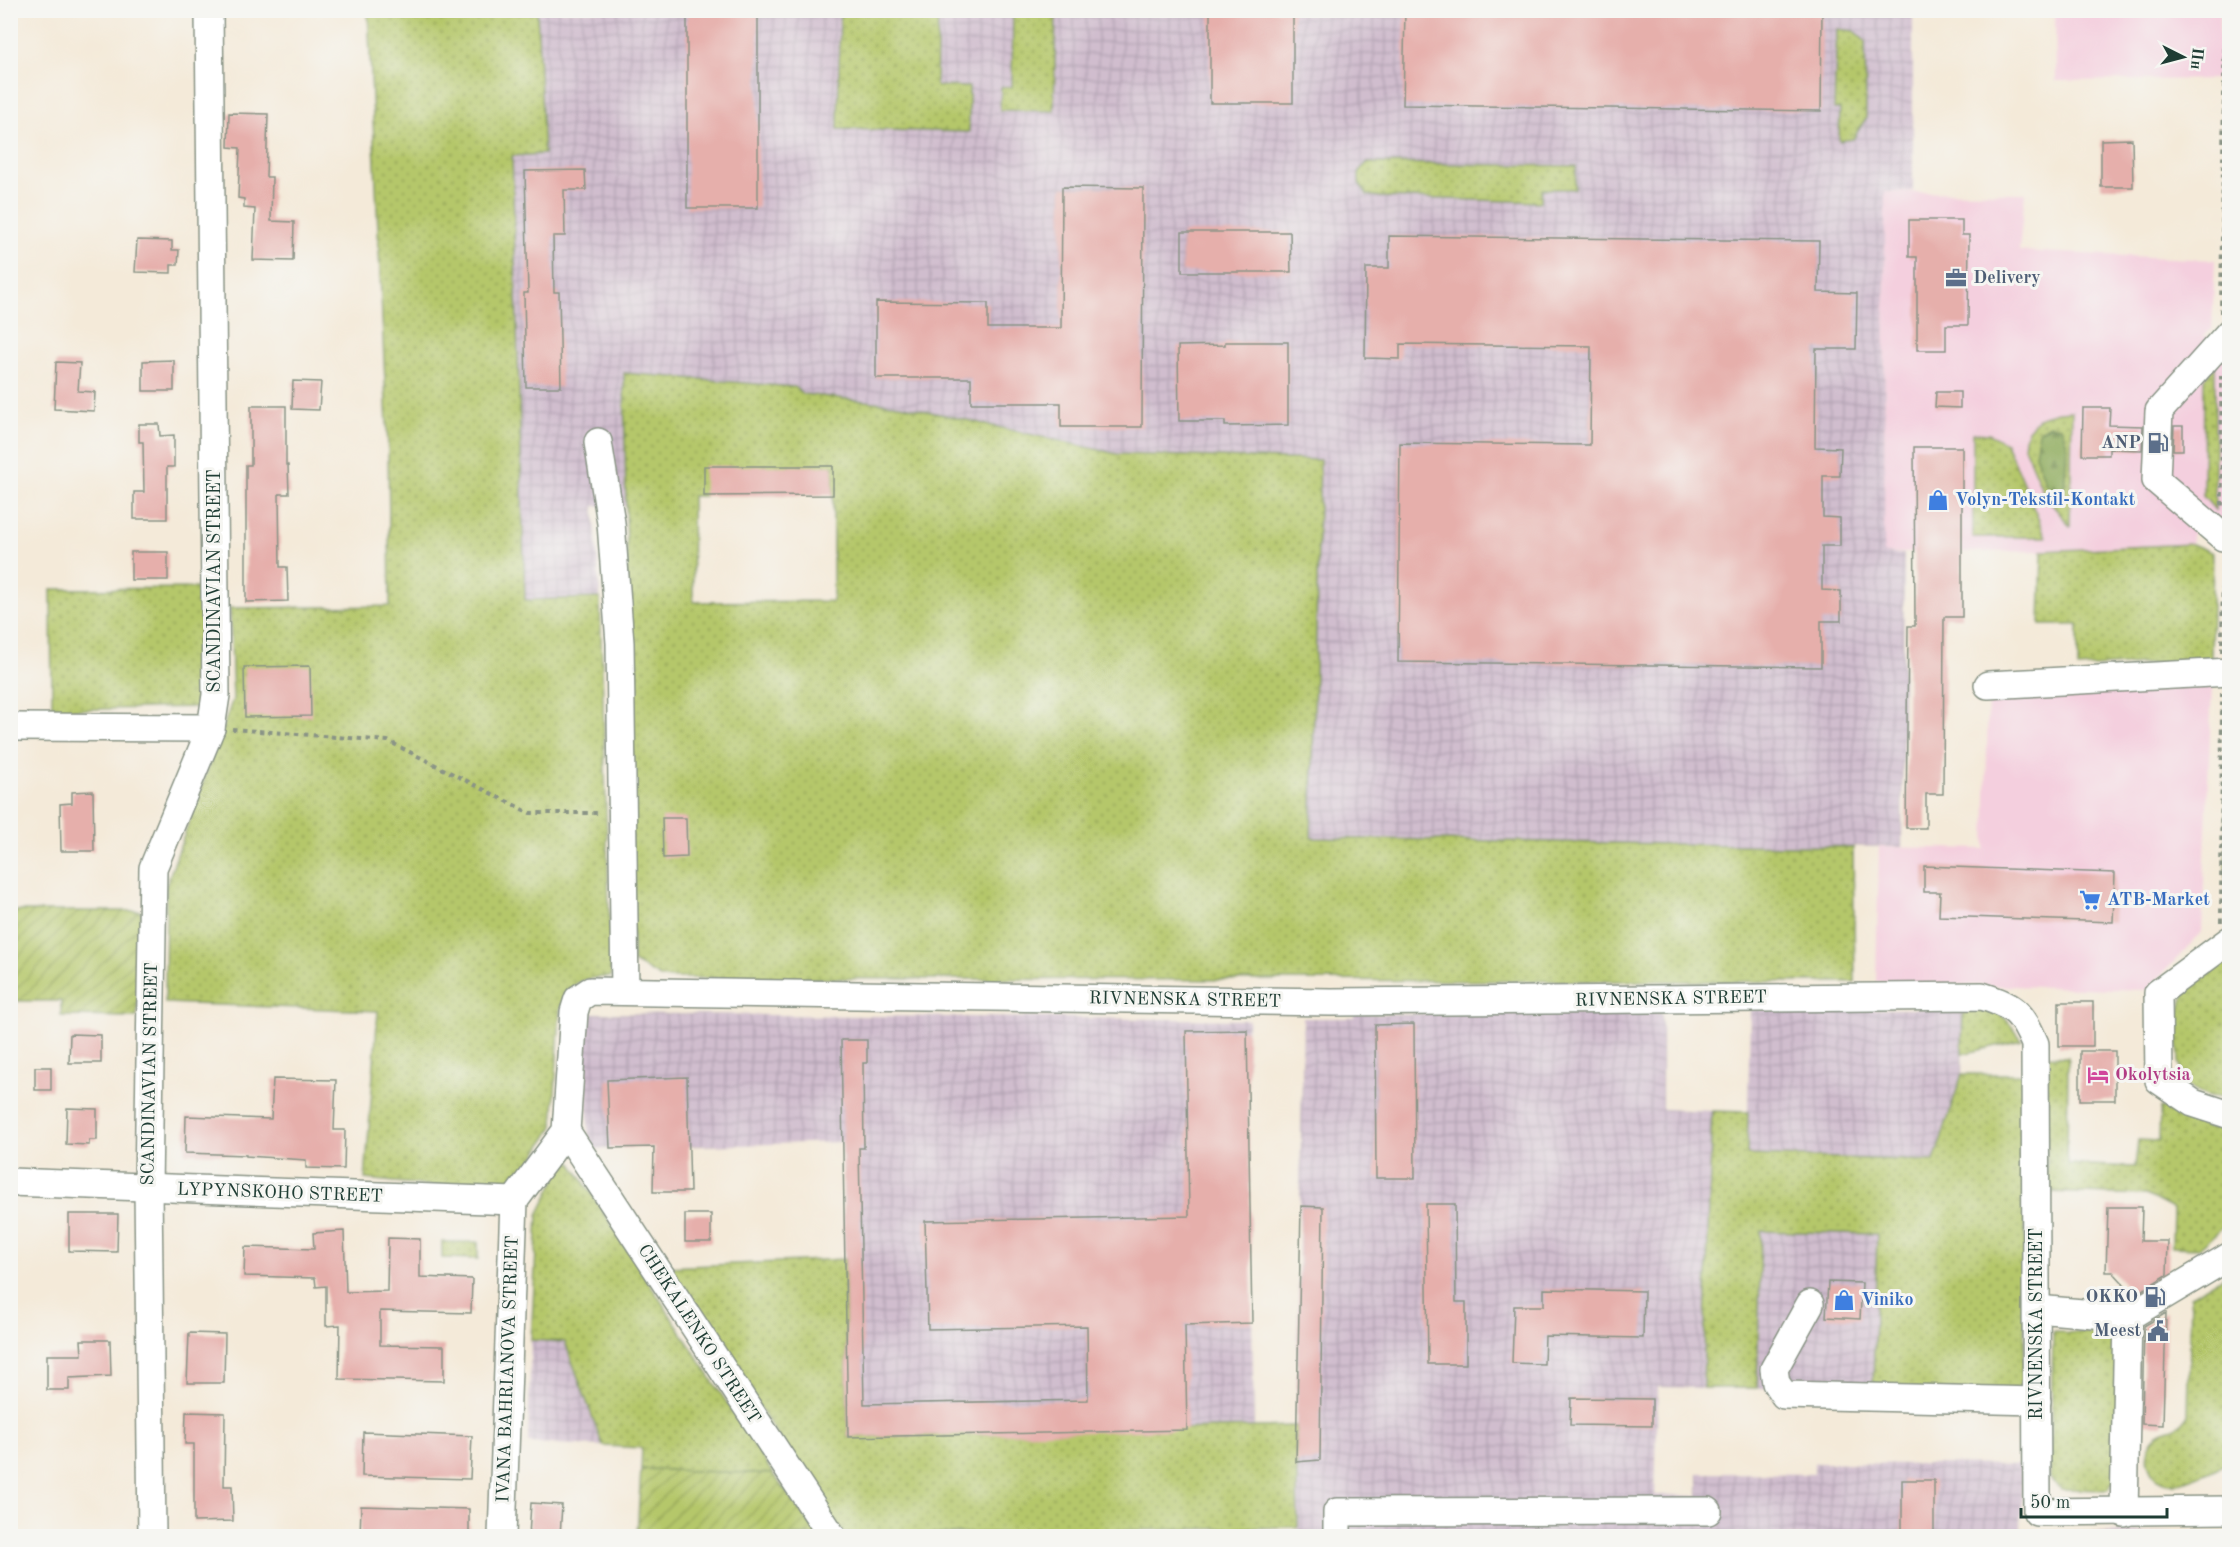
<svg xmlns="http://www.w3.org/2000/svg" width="2240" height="1547" viewBox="0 0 2240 1547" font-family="'Old Standard TT',serif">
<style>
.built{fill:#f4cfde}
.industrial{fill:url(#industrial-grid)}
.grass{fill:url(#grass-dots);stroke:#6a8250;stroke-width:1.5;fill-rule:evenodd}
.forest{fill:url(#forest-firs);stroke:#58744a;stroke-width:1.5}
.garden{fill:url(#garden-furrows);stroke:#6a8250;stroke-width:1.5}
.building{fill:#e6afab}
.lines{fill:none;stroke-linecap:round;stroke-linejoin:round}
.minor-casing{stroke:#8a9486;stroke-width:30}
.path{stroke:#8a9486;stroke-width:4;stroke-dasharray:4.5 4.5;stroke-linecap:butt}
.minor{stroke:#fff;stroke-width:27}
.labels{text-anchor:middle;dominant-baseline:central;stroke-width:6;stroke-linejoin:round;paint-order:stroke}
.service-label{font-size:18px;font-weight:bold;fill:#4e5e75;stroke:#f6f6f2;text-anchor:end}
.shop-label{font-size:18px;font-weight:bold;fill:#366cbe;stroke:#f6f6f2;text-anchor:start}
.street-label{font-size:18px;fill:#1f3d34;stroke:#f6f6f2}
.hotel-label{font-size:18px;font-weight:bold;fill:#b23c85;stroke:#f6f6f2;text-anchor:start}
</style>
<defs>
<pattern id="industrial-grid" width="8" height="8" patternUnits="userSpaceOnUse" patternTransform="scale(1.5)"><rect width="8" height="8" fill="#d0bdce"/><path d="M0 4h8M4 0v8" fill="none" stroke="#b2a3b2"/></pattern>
<pattern id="grass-dots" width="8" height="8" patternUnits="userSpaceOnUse" patternTransform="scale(1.5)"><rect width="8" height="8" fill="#b5c76b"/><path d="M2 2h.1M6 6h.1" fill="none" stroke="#93a359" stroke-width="1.8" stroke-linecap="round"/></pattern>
<pattern id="forest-firs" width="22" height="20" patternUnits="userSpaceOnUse" patternTransform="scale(1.5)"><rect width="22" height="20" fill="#90ac5f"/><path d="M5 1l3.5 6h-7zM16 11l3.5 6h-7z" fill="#758d4f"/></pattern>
<pattern id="garden-furrows" width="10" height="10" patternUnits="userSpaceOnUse" patternTransform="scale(1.5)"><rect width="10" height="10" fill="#b5c76b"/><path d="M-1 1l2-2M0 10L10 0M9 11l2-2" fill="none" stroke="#93a359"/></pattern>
</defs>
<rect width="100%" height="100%" fill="#f6f6f2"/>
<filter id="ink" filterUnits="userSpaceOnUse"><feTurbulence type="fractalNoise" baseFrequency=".0167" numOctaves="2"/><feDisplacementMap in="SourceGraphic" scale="12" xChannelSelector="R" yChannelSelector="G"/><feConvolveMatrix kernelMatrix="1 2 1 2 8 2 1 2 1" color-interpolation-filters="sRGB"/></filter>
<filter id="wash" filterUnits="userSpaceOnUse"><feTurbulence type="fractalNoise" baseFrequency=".008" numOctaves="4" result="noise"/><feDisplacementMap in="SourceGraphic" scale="24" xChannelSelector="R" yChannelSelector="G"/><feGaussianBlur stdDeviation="1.35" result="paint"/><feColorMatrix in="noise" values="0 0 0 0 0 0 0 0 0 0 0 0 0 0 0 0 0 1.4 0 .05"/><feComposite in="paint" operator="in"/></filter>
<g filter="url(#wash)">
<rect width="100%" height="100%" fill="#f4ead9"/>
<g class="built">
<path d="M2055 11H2219L2220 79 2056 81Z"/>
<path d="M1885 192 2025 193 2019 251 2215 260 2212 329 2202 337 2229 338V533L2192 532V544L2042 551 1884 553Z"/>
<path d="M2212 684 2202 932 2147 990 1876 982 1879 847 1985 849 1988 694Z"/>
</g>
<g class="industrial">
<path d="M537 11H1913V191L1885 192 1884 553 1904 554 1902 847 1311 839 1320 460 1117 454 900 405 803 394 794 387 624 373 625 506H594L600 598 525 601 512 156 544 154Z"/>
<path d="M1750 1009H1963L1962 1074 1934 1161 1747 1155Z"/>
<path d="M584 1013 1249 1020 1247 1030 1254 1429 848 1437 842 1142 589 1149Z"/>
<path d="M1662 1013V1109L1712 1111 1703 1388 1658 1387 1655 1495 1698 1496V1473L1814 1474V1463L2022 1465 2021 1532 2197 1533 2201 1536H1298L1296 1426 1303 1018H1354V1014Z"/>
<path d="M1761 1231 1877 1234 1873 1391 1757 1388Z"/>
<path d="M531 1340 565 1342 603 1446 528 1443Z"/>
</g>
<g class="grass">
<path d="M368 11H537L544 154 512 156 525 600 600 598 611 977C581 978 572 979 560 1009L553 1127 516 1186 495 1192 365 1179 378 1011 165 1003 166 886 233 699 230 608 390 606 388 448Z"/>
<path d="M840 11H938L936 86 969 87V132L838 129Z"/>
<path d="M1013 11H1056L1054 111 1000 110 1001 87H1012Z"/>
<path d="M1837 29 1854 31 1865 41 1866 118 1853 139 1839 141 1840 109H1834Z"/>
<path d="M1367 163 1576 166 1575 189H1542L1541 202 1381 197 1367 195 1359 183V171Z"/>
<path d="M2215 366V510L2203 496 2204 378Z"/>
<path d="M624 373 794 387 803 394 900 405 1117 454 1320 460 1311 838 1853 847 1855 982 662 978 633 962ZM833 466V601L693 602 692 496H704Z"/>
<path d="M2072 411 2070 526 2045 496 2024 447 2025 438 2028 430 2040 417 2058 412Z"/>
<path d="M1973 433 1989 434 2006 443 2046 537H1973Z"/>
<path d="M2192 544 2213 553 2211 660 2078 668V625H2040L2042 551Z"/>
<path d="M209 588 204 707 52 710 51 589Z"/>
<path d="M2227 679H2229L2230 894H2226Z"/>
<path d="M2229 954V1095L2209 1097 2191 1088 2185 1080 2179 1062 2177 1027 2182 1000 2188 987Z"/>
<path d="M1963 1009C2001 1008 2000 1011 2022 1040L1962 1054Z"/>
<path d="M2046 1056 2068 1057 2067 1164 2135 1167 2138 1140 2159 1141 2160 1108C2177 1109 2186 1119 2201 1125 2211 1129 2220 1128 2229 1134V1222L2199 1248 2172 1247 2173 1209 2146 1195 2047 1192Z"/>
<path d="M1962 1074H2026L2024 1394 1873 1391 1877 1234 1761 1231 1757 1388H1703L1712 1111 1748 1112 1747 1155 1934 1161Z"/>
<path d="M567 1156 773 1474 641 1469 642 1448 603 1446 565 1342 531 1340 538 1215Z"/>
<path d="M442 1242H478V1259L442 1258Z"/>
<path d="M845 1259 848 1437 1296 1426 1298 1527 849 1536 841 1532 667 1267Z"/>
<path d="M2229 1273V1459L2227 1463C2205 1473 2159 1503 2148 1463 2146 1454 2149 1443 2155 1437 2162 1428 2172 1431 2179 1425 2183 1423 2186 1418 2188 1415L2191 1296Z"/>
<path d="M2053 1332 2119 1334 2116 1479 2108 1490 2061 1489 2050 1479Z"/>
</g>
<path class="forest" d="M2049 425 2061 427 2067 444 2064 494 2055 495 2049 492 2035 454 2039 431Z"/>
<g class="garden">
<path d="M11 911H141L137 1017 61 1016V1001H11Z"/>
<path d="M641 1469 773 1474 819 1536H637Z"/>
</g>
<g id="blocks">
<g class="building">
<rect x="687" y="10" width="71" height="198"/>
<rect x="1210" y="10" width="83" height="93"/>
<path d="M1405 10H1822L1821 111 1403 105Z"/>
<path d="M229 113 268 114 266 177H272L271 221 294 222 293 261 253 260 255 209 244 208V199L238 198 240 148 228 147Z"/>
<path d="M2132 139 2133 187H2101V140Z"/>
<path d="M585 170 586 190H564L565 236H553L554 292H559L561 387H526L524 293H528L525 171Z"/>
<path d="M1062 187 1143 188 1142 427H1061V403H971V378H876V302L988 303V328H1061Z"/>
<path d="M1909 220H1962V235H1969L1968 325H1946V350H1917V257H1909Z"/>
<path d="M1182 232H1290L1291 272H1182Z"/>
<path d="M1389 236 1819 241 1818 292 1857 293 1856 349H1816L1815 447 1841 448 1840 476H1823V517L1840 518V546H1822V590L1841 591V621H1821V667L1398 662 1400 443 1590 445 1591 346 1400 344V359L1365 358 1366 268H1389Z"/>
<path d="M137 240 172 241V250H179L178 265H171V273L135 272Z"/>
<path d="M1225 342H1288V425L1225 426V421H1179L1178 346 1225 345Z"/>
<path d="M174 360V391H143V361Z"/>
<path d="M56 362 80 363 78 391 95 392 94 411 54 409Z"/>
<path d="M293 381 321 382 319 410 292 409Z"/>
<path d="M1936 392H1960V408L1935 407Z"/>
<path d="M251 406H286V465H288L289 494H279L280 567H287L288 601 246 602V465H251Z"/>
<path d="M2083 408H2110L2109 425 2143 426 2142 450 2109 449V455H2082Z"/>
<path d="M139 424H159L160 436 174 435V467H167V519H134V492H144L143 442H139Z"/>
<path d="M2174 426H2183V450H2173Z"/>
<path d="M1914 447H1962V617H1944L1943 794H1926V828H1906L1908 626H1915Z"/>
<path d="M704 466H833V495L704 496Z"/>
<rect x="131" y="552" width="37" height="28"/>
<path d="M310 666 311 716 245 717 244 667Z"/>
<path d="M93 791 94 851H61L60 804 72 803V792Z"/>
<path d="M662 818H686L687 857 663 858Z"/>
<path d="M1924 866 2115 873 2113 922 1939 916 1940 892H1924Z"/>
<rect x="2059" y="1002" width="34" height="44"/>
<path d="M1414 1024 1415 1178H1376L1375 1025Z"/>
<path d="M1247 1030 1252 1323 1185 1325 1187 1430 848 1437 841 1040H867V1063H863L864 1148H859L864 1404 1088 1400 1087 1326 928 1329 925 1221 1189 1216 1186 1031Z"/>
<path d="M70 1034 101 1035V1063H69Z"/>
<rect x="2080" y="1051" width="35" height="49"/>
<rect x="35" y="1067" width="16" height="23"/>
<path d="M687 1077 690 1192H653L654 1147 610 1148 607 1080Z"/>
<path d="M273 1079 336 1080 334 1130H345L344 1169 306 1168V1160L246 1156V1155L185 1153 186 1116 271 1119Z"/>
<path d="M67 1108 97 1109V1140H89V1145L66 1144Z"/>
<path d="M1426 1204H1455L1456 1302H1466V1364H1428Z"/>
<path d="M1301 1206 1323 1207 1320 1460 1296 1462Z"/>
<path d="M2108 1207H2142L2141 1241H2168L2167 1275 2134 1295 2113 1272H2106Z"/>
<path d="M69 1214H118L117 1252 69 1251Z"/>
<rect x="685" y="1214" width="26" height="28"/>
<path d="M344 1231 346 1292 387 1291 388 1238 420 1239V1277L472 1279 471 1313 380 1311V1345L444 1346V1381L339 1379 340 1325 326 1326V1286L316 1287 315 1278 244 1276 245 1247 314 1249 313 1233Z"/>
<path d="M1828 1282 1862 1283 1860 1319 1826 1317Z"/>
<path d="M1544 1289 1644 1291 1643 1338 1545 1336 1544 1364 1512 1363 1514 1306H1544Z"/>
<path d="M2166 1313 2163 1425 2142 1424 2144 1326Z"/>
<path d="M189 1333 225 1334 224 1383H187Z"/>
<path d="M81 1340H110L111 1376 69 1378V1390H47V1355H82Z"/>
<path d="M1571 1398 1652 1399V1426L1570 1425Z"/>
<path d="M186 1412 225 1413 224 1486H232L233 1521 194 1522V1444H185Z"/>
<path d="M363 1432 472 1436 470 1479 362 1476Z"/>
<rect x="1902" y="1480" width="32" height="56"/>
<path d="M531 1503 562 1505 560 1536H529Z"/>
<path d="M361 1506 469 1509V1536H360Z"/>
</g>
</g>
</g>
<g filter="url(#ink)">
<use href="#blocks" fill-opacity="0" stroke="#8a9486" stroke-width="1.5"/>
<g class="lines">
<defs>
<g id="minor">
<path d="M2230 332 2159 411 2156 480 2223 537H2230"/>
<path d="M598 442 611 523 620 643 625 991"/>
<path d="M1988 685 2230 672"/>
<path d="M10 727 211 728"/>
<path d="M2230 940 2158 993 2159 1080 2193 1103 2230 1115"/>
<path d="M566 1131 832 1536"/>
<path d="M10 1182 514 1201"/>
<path d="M514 1201 566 1131 574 1012 578 999 590 991 1331 1002 1982 996C2016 1007 2021 1012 2035 1044L2037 1512 2230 1510"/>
<path d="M1810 1304 1774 1369 1776 1383 1784 1395 2037 1401"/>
<path d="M2037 1309 2128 1317"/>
<path d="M2124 1513 2128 1317 2230 1256"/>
<path d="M152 1536 148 1188 153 868 211 728 216 695 209 10"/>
<path d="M502 1536 514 1201"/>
<path d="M1337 1536V1512L1708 1511"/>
</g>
</defs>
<use href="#minor" class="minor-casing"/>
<g class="path">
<path d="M2221 313 2225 10"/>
<path d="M2221 375 2222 508"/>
<path d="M2222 652 2223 558"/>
<path d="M232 729 388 741 530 813H600"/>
<path d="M2221 922 2222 693"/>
</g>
<use href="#minor" class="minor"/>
</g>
</g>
<defs>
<symbol id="office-bare" viewBox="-9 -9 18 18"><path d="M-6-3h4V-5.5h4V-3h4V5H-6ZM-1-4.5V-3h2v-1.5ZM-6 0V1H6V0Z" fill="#5c6f8a" stroke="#f6f6f2" stroke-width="2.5" paint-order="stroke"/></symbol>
<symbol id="fuel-bare" viewBox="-9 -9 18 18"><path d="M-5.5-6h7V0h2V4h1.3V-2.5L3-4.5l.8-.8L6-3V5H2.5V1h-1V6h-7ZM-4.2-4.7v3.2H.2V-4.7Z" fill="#5c6f8a" stroke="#f6f6f2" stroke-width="2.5" paint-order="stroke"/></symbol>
<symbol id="shop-bare" viewBox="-9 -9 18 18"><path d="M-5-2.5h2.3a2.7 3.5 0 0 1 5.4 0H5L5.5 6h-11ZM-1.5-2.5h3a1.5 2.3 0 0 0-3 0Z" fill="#3f7fe0" stroke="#f6f6f2" stroke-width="2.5" paint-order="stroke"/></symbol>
<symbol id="supermarket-bare" viewBox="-9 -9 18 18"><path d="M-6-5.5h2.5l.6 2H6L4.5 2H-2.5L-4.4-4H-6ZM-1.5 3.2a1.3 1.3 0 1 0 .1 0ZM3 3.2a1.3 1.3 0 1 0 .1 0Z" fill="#3f7fe0" stroke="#f6f6f2" stroke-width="2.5" paint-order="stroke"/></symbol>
<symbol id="hotel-bare" viewBox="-9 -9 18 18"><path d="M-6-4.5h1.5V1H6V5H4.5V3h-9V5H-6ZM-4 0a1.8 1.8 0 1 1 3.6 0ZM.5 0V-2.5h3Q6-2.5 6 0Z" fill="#d1479c" stroke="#f6f6f2" stroke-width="2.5" paint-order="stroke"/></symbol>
<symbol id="civic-bare" viewBox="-9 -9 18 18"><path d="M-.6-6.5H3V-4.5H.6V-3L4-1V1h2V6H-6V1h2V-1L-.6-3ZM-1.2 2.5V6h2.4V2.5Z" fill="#5c6f8a" stroke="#f6f6f2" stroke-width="2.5" paint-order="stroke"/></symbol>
</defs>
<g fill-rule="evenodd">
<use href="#office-bare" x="1941" y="263" width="30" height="30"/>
<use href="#fuel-bare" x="2143" y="428" width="30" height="30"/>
<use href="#shop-bare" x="1923" y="485" width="30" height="30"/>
<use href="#supermarket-bare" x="2075" y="885" width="30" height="30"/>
<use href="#hotel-bare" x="2083" y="1060" width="30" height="30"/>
<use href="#fuel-bare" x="2140" y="1282" width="30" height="30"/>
<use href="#shop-bare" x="1829" y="1285" width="30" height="30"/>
<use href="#civic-bare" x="2143" y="1316" width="30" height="30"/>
</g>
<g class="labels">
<g class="service-label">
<text x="1973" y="278" text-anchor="start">Delivery</text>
<text x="2141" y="443">ANP</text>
<text x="2138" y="1297">OKKO</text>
<text x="2141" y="1331">Meest</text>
</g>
<g class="shop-label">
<text x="1955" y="500">Volyn-Tekstil-Kontakt</text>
<text x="2107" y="900">ATB-Market</text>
<text x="1861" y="1300">Viniko</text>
</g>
<g class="street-label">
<text transform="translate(215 581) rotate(-90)">SCANDINAVIAN STREET</text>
<text transform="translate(1671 999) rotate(-1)">RIVNENSKA STREET</text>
<text transform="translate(1185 1000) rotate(1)">RIVNENSKA STREET</text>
<text transform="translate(150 1074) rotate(-89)">SCANDINAVIAN STREET</text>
<text transform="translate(280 1193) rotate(2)">LYPYNSKOHO STREET</text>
<text transform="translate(2037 1324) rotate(-90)">RIVNENSKA STREET</text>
<text transform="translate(699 1334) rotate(57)">CHEKALENKO STREET</text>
<text transform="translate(508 1369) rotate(-88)">IVANA BAHRIANOVA STREET</text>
</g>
<g class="hotel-label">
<text x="2115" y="1075">Okolytsia</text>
</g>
</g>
<rect width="2240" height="1547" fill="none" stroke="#f6f6f2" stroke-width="36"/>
<g transform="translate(2183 57) rotate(96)" stroke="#f6f6f2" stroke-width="4.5" paint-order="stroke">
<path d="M0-4.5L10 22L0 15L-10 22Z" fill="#1f3d34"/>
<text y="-9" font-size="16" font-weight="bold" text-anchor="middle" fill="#1f3d34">Пн</text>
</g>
<path d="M2021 1508v9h146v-9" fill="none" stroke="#1f3d34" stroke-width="3"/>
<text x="2030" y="1508" font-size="18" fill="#1f3d34" stroke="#f6f6f2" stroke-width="4.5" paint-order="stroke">50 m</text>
</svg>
